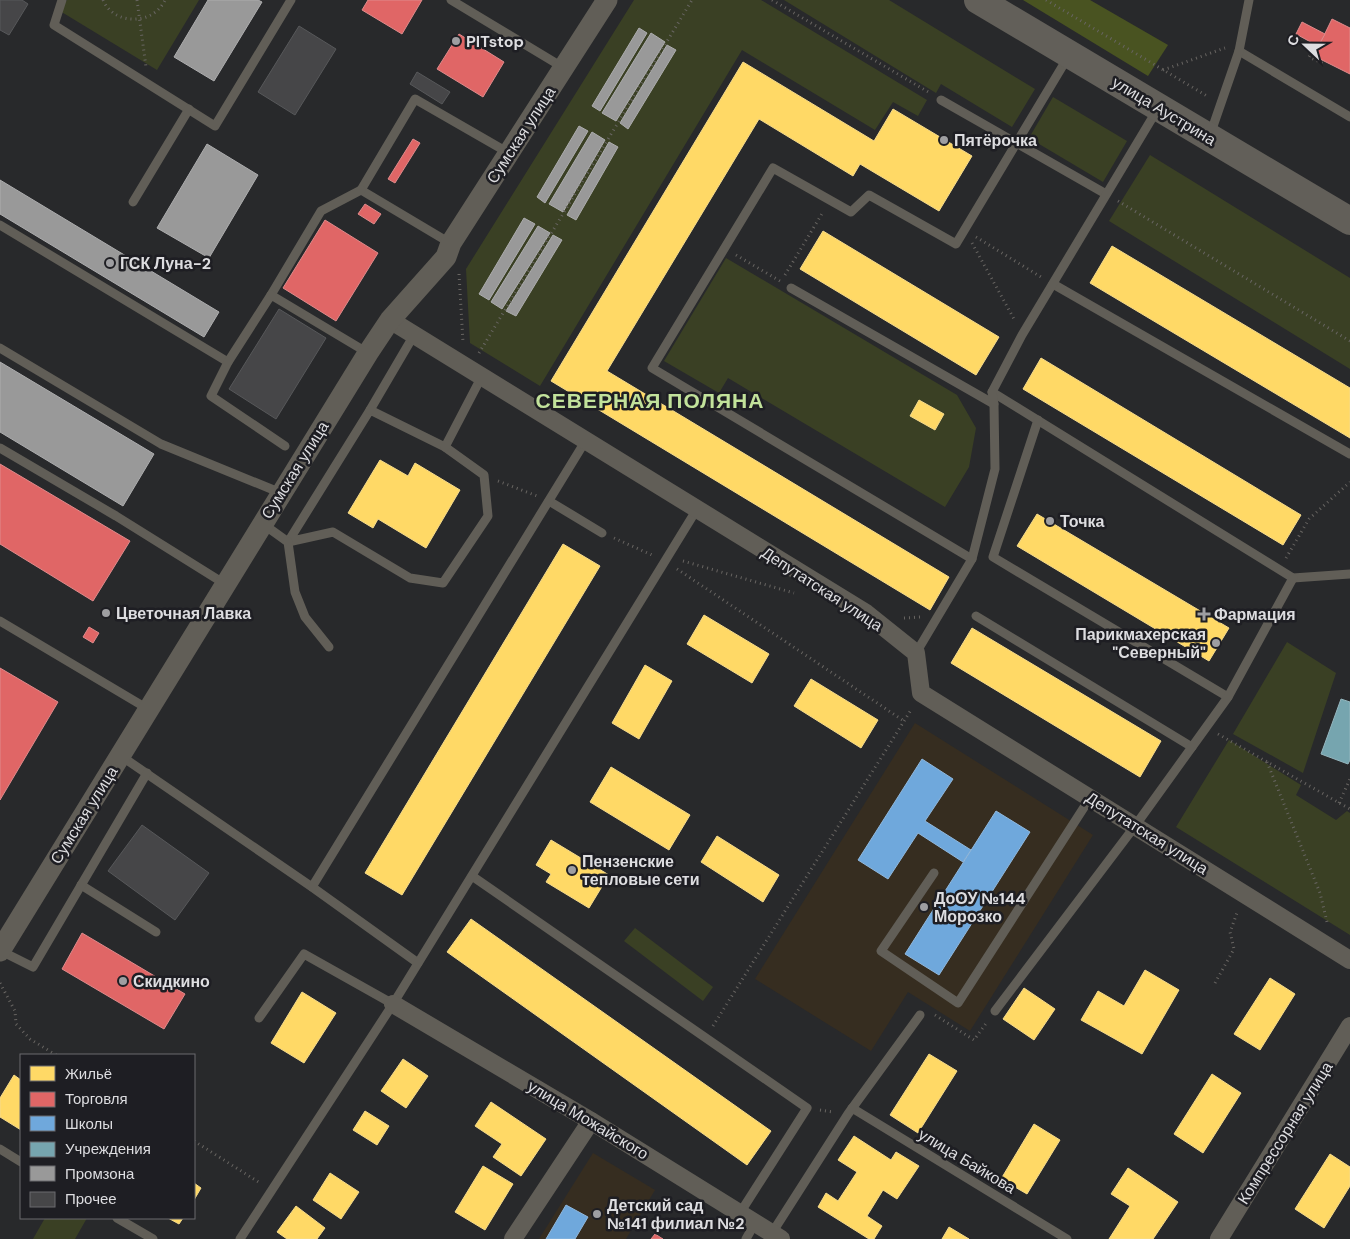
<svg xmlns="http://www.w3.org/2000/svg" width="1350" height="1239" viewBox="0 0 1350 1239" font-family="'DM Sans',sans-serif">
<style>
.education{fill:#362d20}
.green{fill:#3a4024}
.forest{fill:#495321}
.homes{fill:#ffd966;stroke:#f5da8b}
.shops{fill:#e06666;stroke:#df8a8b}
.schools{fill:#6fa8dc;stroke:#90b8dd}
.public{fill:#76a5af;stroke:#95b6be}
.industry{fill:#999;stroke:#adadae}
.building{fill:#464648;stroke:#57585a}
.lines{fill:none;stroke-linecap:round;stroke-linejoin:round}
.path{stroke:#686562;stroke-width:3;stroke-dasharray:1 4;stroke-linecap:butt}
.service{stroke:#615e57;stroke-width:9}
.minor{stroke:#615e57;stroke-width:18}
.tertiary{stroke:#615e57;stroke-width:21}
.primary{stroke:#625f59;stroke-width:28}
.poi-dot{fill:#9e9ea1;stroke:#1e1e23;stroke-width:2}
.labels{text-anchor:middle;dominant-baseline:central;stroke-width:5;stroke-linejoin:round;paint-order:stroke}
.poi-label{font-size:16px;font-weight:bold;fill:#dddde0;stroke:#1e1e23;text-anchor:start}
.street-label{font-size:16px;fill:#dddde0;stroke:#1e1e23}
.district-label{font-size:21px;font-weight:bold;letter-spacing:1px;fill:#c2e29b;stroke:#1e1e23}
</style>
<rect width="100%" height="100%" fill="#28292b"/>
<g class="education">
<path d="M915 723 1093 835 970 1031 908 992 871 1051 755 979Z"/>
<path d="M593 1153 655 1190 626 1239H539Z"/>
</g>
<g class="green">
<path d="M67 0H199L157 70 60 11Z"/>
<path d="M634 0H761L927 100 918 116 893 102 875 130 742 50 540 386 470 343 466 269Z"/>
<path d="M784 0H889L1035 89 1012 127 941 84 936 93Z"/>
<path d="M1053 97 1127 141 1103 182 1029 138Z"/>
<path d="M1150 155 1350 278V369L1109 221Z"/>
<path d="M726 258 957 395 976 428 969 467 945 507 728 378 719 393 664 361Z"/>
<path d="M1287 642 1336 673 1303 773 1233 734Z"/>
<path d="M1229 740 1301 785 1296 795 1336 820 1347 811 1350 813V935L1176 827Z"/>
<path d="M635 928 713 987 703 1001 624 941Z"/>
<path d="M45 1218H87L75 1239H33Z"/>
</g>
<path class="forest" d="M1023 0H1090L1168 45 1148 76Z"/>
<g class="homes">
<path d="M743 62 874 141 893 109 972 156 939 211 860 164 853 176 759 119 607 371 949 577 930 610 551 381Z"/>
<path d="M823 231 999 337 976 375 800 269Z"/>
<path d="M1112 246 1350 388V438L1090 283Z"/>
<path d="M1041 358 1301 515 1283 545 1023 389Z"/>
<path d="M919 400 944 414 935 430 910 416Z"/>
<path d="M380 460 408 476 415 463 460 490 426 548 378 519 373 528 348 513Z"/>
<path d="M1037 514 1229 628 1209 661 1017 546Z"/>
<path d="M563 544 600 566 402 895 365 873Z"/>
<path d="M704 615 769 654 752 683 687 644Z"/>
<path d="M972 628 1161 741 1140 777 951 663Z"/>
<path d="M645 665 672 681 639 739 612 723Z"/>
<path d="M811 679 878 720 861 748 794 706Z"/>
<path d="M611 767 690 815 669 850 590 802Z"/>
<path d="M717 836 779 875 763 902 701 862Z"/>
<path d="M551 840 609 875 589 908 546 882 551 874 536 865Z"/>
<path d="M471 919 771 1131 747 1165 447 952Z"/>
<path d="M1145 970 1179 990 1142 1054 1081 1020 1098 991 1124 1006Z"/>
<path d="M1270 978 1295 994 1260 1050 1234 1034Z"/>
<path d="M1024 988 1055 1009 1034 1040 1003 1019Z"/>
<path d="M302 992 336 1013 304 1063 271 1043Z"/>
<path d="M929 1054 957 1071 918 1133 890 1115Z"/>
<path d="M403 1059 428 1076 406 1108 381 1091Z"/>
<path d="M1212 1074 1241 1093 1203 1153 1174 1134Z"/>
<path d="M14 1075 21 1080V1130L0 1117V1098Z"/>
<path d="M491 1102 546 1139 521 1176 493 1157 502 1144 475 1126Z"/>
<path d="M365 1111 389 1126 377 1145 353 1130Z"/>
<path d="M1034 1124 1060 1140 1027 1194 1001 1179Z"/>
<path d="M854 1136 891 1160 896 1152 919 1166 897 1199 883 1190 867 1216 882 1226 874 1239H869L818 1207 826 1193 838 1201 857 1172 838 1160Z"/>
<path d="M1330 1154 1350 1167V1186L1324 1228 1295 1209Z"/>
<path d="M483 1166 513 1184 485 1230 455 1212Z"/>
<path d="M1128 1168 1178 1202 1153 1239H1109L1130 1206 1111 1194Z"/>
<path d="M330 1173 359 1192 341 1219 313 1200Z"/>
<path d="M194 1183 201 1188 194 1200Z"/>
<path d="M296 1206 325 1228 317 1239H287L277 1232Z"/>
<path d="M168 1218H183L179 1224Z"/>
<path d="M949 1227 969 1239H942Z"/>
</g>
<g class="shops">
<path d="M368 0H422L402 34 362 10Z"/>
<path d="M1332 19 1350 28V74L1314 56Z"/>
<path d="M1302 22 1325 34 1318 46 1296 34Z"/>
<path d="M459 34 504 62 483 97 437 69Z"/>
<path d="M413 139 420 143 395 183 388 179Z"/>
<path d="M365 204 381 214 374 224 358 214Z"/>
<path d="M325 220 378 253 336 321 283 288Z"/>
<path d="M0 464 130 541 93 601 0 544Z"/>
<path d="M89 627 99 633 93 643 83 637Z"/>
<path d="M0 668 58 702 0 800Z"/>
<path d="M82 933 185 994 164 1029 62 969Z"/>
<path d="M655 1234 663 1239H651Z"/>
</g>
<g class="schools">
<path d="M922 759 953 779 925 821 971 850 963 862 918 833 888 879 858 860Z"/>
<path d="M996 811 1030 832 939 975 905 954Z"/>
<path d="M566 1205 588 1217 575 1239H546Z"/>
</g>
<path class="public" d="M1341 699 1350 702V760L1348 764 1321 754Z"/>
<g class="industry">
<path d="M208 0H258L262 2 214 81 174 57Z"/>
<path d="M639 28 647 33 600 111 592 106Z"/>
<path d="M651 33 665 42 616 121 602 113Z"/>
<path d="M667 45 676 50 628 129 620 123Z"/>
<path d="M579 126 588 131 545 203 537 197Z"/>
<path d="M592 132 605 140 563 212 549 204Z"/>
<path d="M609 142 618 147 576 220 567 215Z"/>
<path d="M207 144 258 175 209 258 157 228Z"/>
<path d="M0 180 219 312 204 337 0 214Z"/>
<path d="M524 218 535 224 489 300 479 294Z"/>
<path d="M538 226 550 233 502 309 491 302Z"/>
<path d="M553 235 562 240 516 316 506 311Z"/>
<path d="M0 362 154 454 123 506 0 432Z"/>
</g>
<g class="building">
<path d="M0 0H22L28 4 9 35 0 30Z"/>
<path d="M299 26 336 49 295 115 258 92Z"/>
<path d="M417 72 450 92 442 104 410 84Z"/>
<path d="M279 309 326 338 276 419 229 389Z"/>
<path d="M142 825 209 873 175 920 108 871Z"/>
</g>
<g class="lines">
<g class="path">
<path d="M103 0C114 26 154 25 165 0"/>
<path d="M137 0 146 67"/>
<path d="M772 0 930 93"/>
<path d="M1046 0 1207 96"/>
<path d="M1316 51 1313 50 1309 57 1326 65"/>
<path d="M1163 70 1225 48"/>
<path d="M1118 201 1350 341"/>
<path d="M976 237 1041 277"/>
<path d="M972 243 1014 319"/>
<path d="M736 255 780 281"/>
<path d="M459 274 463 342"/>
<path d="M785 275 823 212"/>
<path d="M479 353 692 0"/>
<path d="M498 481 537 496"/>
<path d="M614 538 652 555"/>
<path d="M1286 558 1309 519 1350 482"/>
<path d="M683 561 794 593"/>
<path d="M677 569 904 721"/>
<path d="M904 618 921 617"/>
<path d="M1218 734 1350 809"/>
<path d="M1267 762 1320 893 1327 922"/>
<path d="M1339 803 1350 779"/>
<path d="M0 983 15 1011 16 1024 30 1039 56 1055"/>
<path d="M1215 983 1234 949 1230 932 1237 913"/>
<path d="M935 1015 974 1040 987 1022"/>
<path d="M713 1026 911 710"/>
<path d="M820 1110 833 1112"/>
<path d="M194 1141 260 1183"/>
</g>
<g class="service">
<path d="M62 0 54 25 215 126 291 0"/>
<path d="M451 0 564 68"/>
<path d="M1239 51 1350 117"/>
<path d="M941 100 1106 194"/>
<path d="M1210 135 1239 51 1249 0"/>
<path d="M133 202 189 109"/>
<path d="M0 225 228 362"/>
<path d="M450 243 361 190 415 99 509 153"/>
<path d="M1053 284 1350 454"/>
<path d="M791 288 994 404"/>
<path d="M271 295 321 211 361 190"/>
<path d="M0 348 161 444 281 493"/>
<path d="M992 392 1293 578 1350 574"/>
<path d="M370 410 445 447 484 475 488 516 443 583 410 578 333 532 288 542Z"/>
<path d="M370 410 414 335"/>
<path d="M1038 420 993 557 1228 697"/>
<path d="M285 446 211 396 228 362 271 295 368 353"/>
<path d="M445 447 482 376"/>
<path d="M0 448 116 516 225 584"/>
<path d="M549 501 602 533"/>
<path d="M263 524 288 542 295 592 305 617 329 647"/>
<path d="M972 559 652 368 773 168 851 212 869 195 956 244 1068 57"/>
<path d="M976 616 1192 747"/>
<path d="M0 621 148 709"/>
<path d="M916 653 972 559 995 469 994 404 992 392 1022 335 1157 110"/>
<path d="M121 756 312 887 418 963"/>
<path d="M934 873 881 951 958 1003 1090 798"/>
<path d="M472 876 807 1108 740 1213"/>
<path d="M81 885 156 932"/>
<path d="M312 887 586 440"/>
<path d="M1 951 33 967 147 773"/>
<path d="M995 1011 1135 826 1228 697 1293 578"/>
<path d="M259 1018 304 954 393 1004"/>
<path d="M852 1108 1067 1239"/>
<path d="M0 1149 21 1162"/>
<path d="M117 1218 153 1239"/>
<path d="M772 1233 848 1114 920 1015"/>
<path d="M240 1239 393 1004 697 509"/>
<path d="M746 1239 755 1223"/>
</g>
<g class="minor">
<path d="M390 320 866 613 916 653 921 693 1350 960"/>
<path d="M393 1004 591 1121 781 1239"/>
<path d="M513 1239 591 1121"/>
<path d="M1219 1239 1350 1026"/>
</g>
<path class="tertiary" d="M0 951 368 353 390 320 446 257 451 243 607 0"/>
<path class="primary" d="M978 0 1350 221"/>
</g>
<g class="poi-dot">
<circle cx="456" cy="41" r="5"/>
<circle cx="944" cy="140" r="5"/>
<circle cx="110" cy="263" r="5"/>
<circle cx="1050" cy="521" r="5"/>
<circle cx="106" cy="613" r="5"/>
<path d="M1201.5 606.5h5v5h5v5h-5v5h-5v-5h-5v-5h5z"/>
<circle cx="1216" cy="643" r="5"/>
<circle cx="572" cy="870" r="5"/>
<circle cx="924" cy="907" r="5"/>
<circle cx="123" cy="981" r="5"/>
<circle cx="597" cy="1214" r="5"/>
</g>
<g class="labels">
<g class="poi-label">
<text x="466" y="41">PITstop</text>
<text x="954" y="140">Пятёрочка</text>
<text x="120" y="263">ГСК Луна-2</text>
<text x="1060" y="521">Точка</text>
<text x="116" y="613">Цветочная Лавка</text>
<text x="1214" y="614">Фармация</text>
<text x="1206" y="634" text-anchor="end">Парикмахерская<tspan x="1206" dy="18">"Северный"</tspan></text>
<text x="582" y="861">Пензенские<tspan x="582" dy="18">тепловые сети</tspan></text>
<text x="934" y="898">ДоОУ №144<tspan x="934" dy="18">Морозко</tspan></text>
<text x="133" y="981">Скидкино</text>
<text x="607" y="1205">Детский сад<tspan x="607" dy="18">№141 филиал №2</tspan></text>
</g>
<g class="street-label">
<text transform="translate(1164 111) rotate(31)">улица Аустрина</text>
<text transform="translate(521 135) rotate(-57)">Сумская улица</text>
<text transform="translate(295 470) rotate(-58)">Сумская улица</text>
<text transform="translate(822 589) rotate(33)">Депутатская улица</text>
<text transform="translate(84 815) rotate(-58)">Сумская улица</text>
<text transform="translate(1147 833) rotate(32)">Депутатская улица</text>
<text transform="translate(588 1120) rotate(31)">улица Можайского</text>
<text transform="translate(1285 1133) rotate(-58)">Компрессорная улица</text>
<text transform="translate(967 1161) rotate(31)">улица Байкова</text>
</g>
<g class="district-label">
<text x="650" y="401">СЕВЕРНАЯ ПОЛЯНА</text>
</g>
</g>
<rect x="20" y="1054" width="175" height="165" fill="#1e1e23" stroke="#6a6a6f"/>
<rect x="30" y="1066" width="25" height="15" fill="#ffd966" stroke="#6a6a6f"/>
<text x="65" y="1079" font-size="15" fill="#dddde0">Жильё</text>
<rect x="30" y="1092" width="25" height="15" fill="#e06666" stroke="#6a6a6f"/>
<text x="65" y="1104" font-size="15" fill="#dddde0">Торговля</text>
<rect x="30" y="1116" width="25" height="15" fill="#6fa8dc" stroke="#6a6a6f"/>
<text x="65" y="1129" font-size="15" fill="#dddde0">Школы</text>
<rect x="30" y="1142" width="25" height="15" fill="#76a5af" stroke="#6a6a6f"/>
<text x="65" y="1154" font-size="15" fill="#dddde0">Учреждения</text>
<rect x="30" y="1166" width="25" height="15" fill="#999999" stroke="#6a6a6f"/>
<text x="65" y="1179" font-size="15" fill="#dddde0">Промзона</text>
<rect x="30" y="1192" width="25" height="15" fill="#464648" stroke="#6a6a6f"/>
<text x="65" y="1204" font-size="15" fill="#dddde0">Прочее</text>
<g transform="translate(1305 45) rotate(292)" stroke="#1e1e23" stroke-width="4" paint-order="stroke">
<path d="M0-4L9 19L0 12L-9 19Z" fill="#dddde0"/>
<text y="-8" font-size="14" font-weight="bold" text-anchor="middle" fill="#dddde0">С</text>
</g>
</svg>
